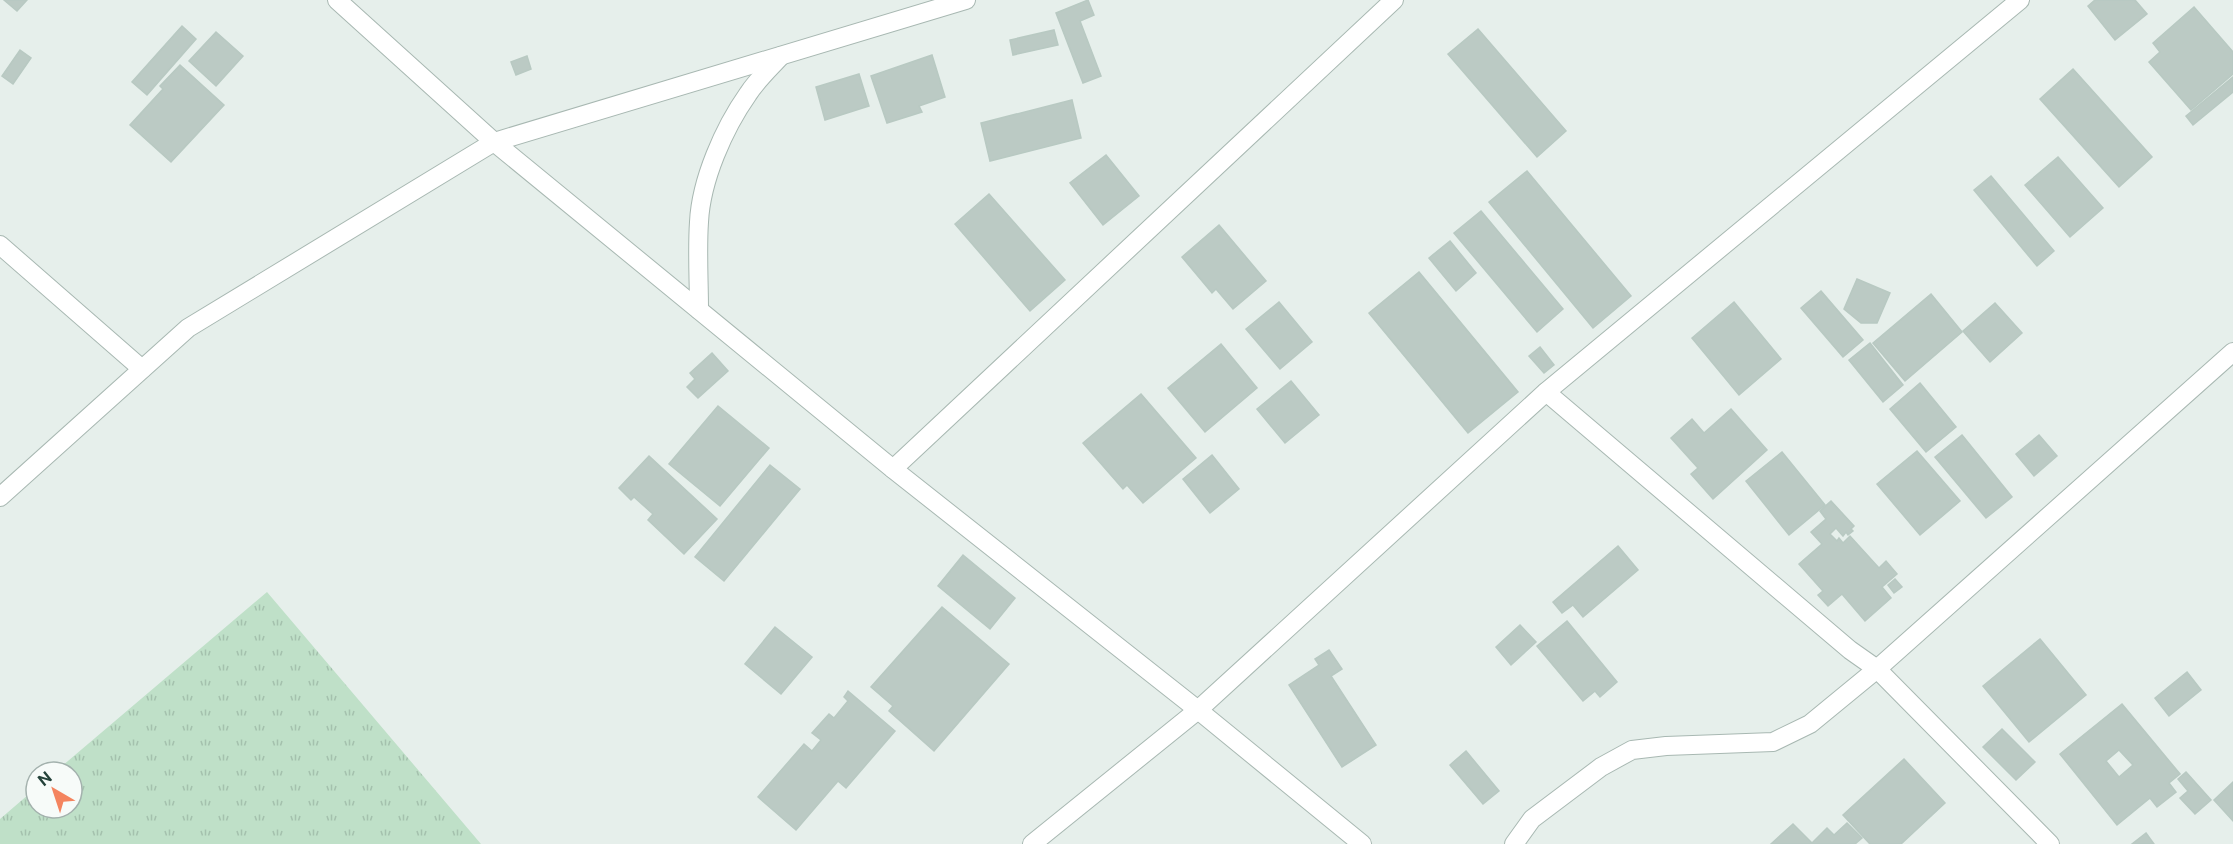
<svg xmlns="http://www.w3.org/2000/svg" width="2233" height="844" viewBox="0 0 2233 844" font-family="'Public Sans',sans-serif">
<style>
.grass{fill:url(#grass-tufts)}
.building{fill:#bbcac4;stroke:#b8c9c2;stroke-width:1.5;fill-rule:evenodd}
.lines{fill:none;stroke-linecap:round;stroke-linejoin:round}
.minor-casing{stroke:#a8b8b2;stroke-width:20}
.minor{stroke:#fff;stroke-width:18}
</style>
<defs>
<pattern id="grass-tufts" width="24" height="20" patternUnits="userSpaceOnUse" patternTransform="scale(1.5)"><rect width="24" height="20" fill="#bfe0c8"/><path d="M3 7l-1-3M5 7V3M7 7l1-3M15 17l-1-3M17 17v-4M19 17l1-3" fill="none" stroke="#a4c1ad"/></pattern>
</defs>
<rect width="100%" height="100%" fill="#e6efeb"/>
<path class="grass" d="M267 592 481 844H0V819L36 788V808H72V772H55Z"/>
<g class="building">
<path d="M4 0H27L17 11Z"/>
<path d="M1088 0 1094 15 1080 21 1101 76 1083 83 1056 13Z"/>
<path d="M2095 0H2135L2147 14 2115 40 2088 6Z"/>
<path d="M2194 7 2233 52V74L2191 110 2149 62 2160 52 2153 43Z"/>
<path d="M182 26 196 39 147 95 132 82Z"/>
<path d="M1478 29 1566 131 1537 157 1448 54Z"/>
<path d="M1054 30 1058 45 1013 55 1010 40Z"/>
<path d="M216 32 243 56 216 86 189 61Z"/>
<path d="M20 50 31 58 13 84 2 76Z"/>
<path d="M932 55 945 97 919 106 922 112 887 123 871 76Z"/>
<path d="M527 56 531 69 516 75 511 62Z"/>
<path d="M180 65 224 105 171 162 130 125 163 89 160 86Z"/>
<path d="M2073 69 2152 157 2119 187 2040 99Z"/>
<path d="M859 74 869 106 825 120 816 87Z"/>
<path d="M2233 77V92L2193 125 2186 116Z"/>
<path d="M1072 100 1081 138 990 161 981 123Z"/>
<path d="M1106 155 1139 196 1103 225 1070 183Z"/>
<path d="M2058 157 2103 208 2070 237 2025 185Z"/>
<path d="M1527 171 1631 296 1593 328 1489 202Z"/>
<path d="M1991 176 2054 251 2037 266 1974 190Z"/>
<path d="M989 194 1065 280 1030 311 955 224Z"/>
<path d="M1481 211 1563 309 1537 332 1454 233Z"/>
<path d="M1219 225 1266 281 1233 309 1216 289 1212 293 1182 257Z"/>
<path d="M1450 241 1476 273 1456 291 1429 258Z"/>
<path d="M1419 272 1518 392 1468 433 1369 313Z"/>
<path d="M1857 279 1890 293 1877 323H1861L1844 309Z"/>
<path d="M1821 291 1863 340 1843 357 1801 308Z"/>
<path d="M1931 294 1962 332 1905 381 1873 343Z"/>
<path d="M1279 302 1312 342 1280 369 1246 329Z"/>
<path d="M1734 302 1781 359 1739 395 1692 338Z"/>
<path d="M1995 303 2022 333 1990 362 1963 331Z"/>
<path d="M1870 343 1903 385 1883 402 1849 360Z"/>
<path d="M1221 344 1257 388 1205 432 1168 388Z"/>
<path d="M1540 347 1554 365 1544 373 1529 356Z"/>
<path d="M712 353 728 371 698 398 687 387 695 379 690 373Z"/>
<path d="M1291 381 1319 415 1285 443 1257 409Z"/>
<path d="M1920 383 1956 427 1926 452 1890 409Z"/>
<path d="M1141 394 1196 458 1143 503 1127 485 1123 489 1083 443Z"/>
<path d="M718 406 769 448 720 506 669 464Z"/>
<path d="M1731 409 1767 450 1713 499 1691 474 1698 468 1671 438 1692 419 1704 433Z"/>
<path d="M1962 435 2012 497 1986 518 1935 457Z"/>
<path d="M2039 435 2057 456 2034 476 2016 454Z"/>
<path d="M1917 451 1960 501 1920 535 1877 484Z"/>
<path d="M1782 452 1825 505 1789 535 1746 481Z"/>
<path d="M1212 455 1239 489 1210 513 1183 479Z"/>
<path d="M649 456 717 519 684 554 648 520 653 514 634 497 631 500 619 488Z"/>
<path d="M770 465 800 489 724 581 695 557Z"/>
<path d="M1831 501 1854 526 1851 529 1853 531 1848 535 1846 532 1843 536 1836 528 1830 534 1837 541 1839 538 1843 543 1850 536 1879 568 1886 561 1897 574 1882 587 1891 598 1865 621 1842 594 1828 606 1818 595 1823 591 1799 564 1822 544 1811 532 1826 519 1820 511Z"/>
<path d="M1618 546 1638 570 1583 617 1573 605 1562 613 1553 602Z"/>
<path d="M963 555 1015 598 990 629 938 586Z"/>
<path d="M1895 579 1902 587 1894 593 1888 585Z"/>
<path d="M942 607 1009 664 934 751 889 711 893 706 871 687Z"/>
<path d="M1567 621 1617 682 1600 697 1595 691 1583 701 1537 646Z"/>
<path d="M1520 625 1536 642 1511 665 1496 647Z"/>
<path d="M775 627 812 657 781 694 745 664Z"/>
<path d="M2040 639 2086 695 2029 742 1983 686Z"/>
<path d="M1329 650 1342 669 1331 676 1376 745 1342 767 1289 685 1319 665 1315 659Z"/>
<path d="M2187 672 2201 690 2169 716 2155 698Z"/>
<path d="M848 691 895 731 846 788 838 781 796 830 758 797 804 744 812 751 821 740 812 733 829 714 834 718 848 701 844 697Z"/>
<path d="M2122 704 2180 774 2169 783 2176 792 2157 807 2150 798 2117 825 2060 754ZM2119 750 2133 765 2119 777 2106 761Z"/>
<path d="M2002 729 2035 762 2016 780 1983 747Z"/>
<path d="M1466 751 1499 791 1483 804 1450 765Z"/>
<path d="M1904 759 1945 803 1901 844H1870L1843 815Z"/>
<path d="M2186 772 2211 800 2195 814 2180 798 2188 791 2178 779Z"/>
<path d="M2233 782V821L2214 800Z"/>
<path d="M1847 823 1862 838 1855 844H1771L1793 824 1812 843 1827 828 1834 835Z"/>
<path d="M2146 833 2154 844H2132Z"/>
</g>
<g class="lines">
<defs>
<g id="minor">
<path d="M337 0 494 142 893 469 1198 710 1362 844"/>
<path d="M0 245 142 369"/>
<path d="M699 310C699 281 697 251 699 222 701 180 724 128 748 94 757 80 770 68 781 56"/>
<path d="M1546 392 1850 650 1877 669 2050 844"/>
<path d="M893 469 1394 0"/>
<path d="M0 497 188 328 494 142 966 0"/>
<path d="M1032 844 1198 710 1546 392 2020 0"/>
<path d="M1514 844 1532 819 1601 767 1632 750 1666 746 1773 742 1810 724 1877 669 2233 352"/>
</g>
</defs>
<use href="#minor" class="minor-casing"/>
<use href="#minor" class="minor"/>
</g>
<g transform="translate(54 790) rotate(321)"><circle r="28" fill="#f7fbf9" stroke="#a3b1ad" stroke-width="1.5"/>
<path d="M0-4.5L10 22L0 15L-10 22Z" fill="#f4845f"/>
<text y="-9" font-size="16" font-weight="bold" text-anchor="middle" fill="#24423a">N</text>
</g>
</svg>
